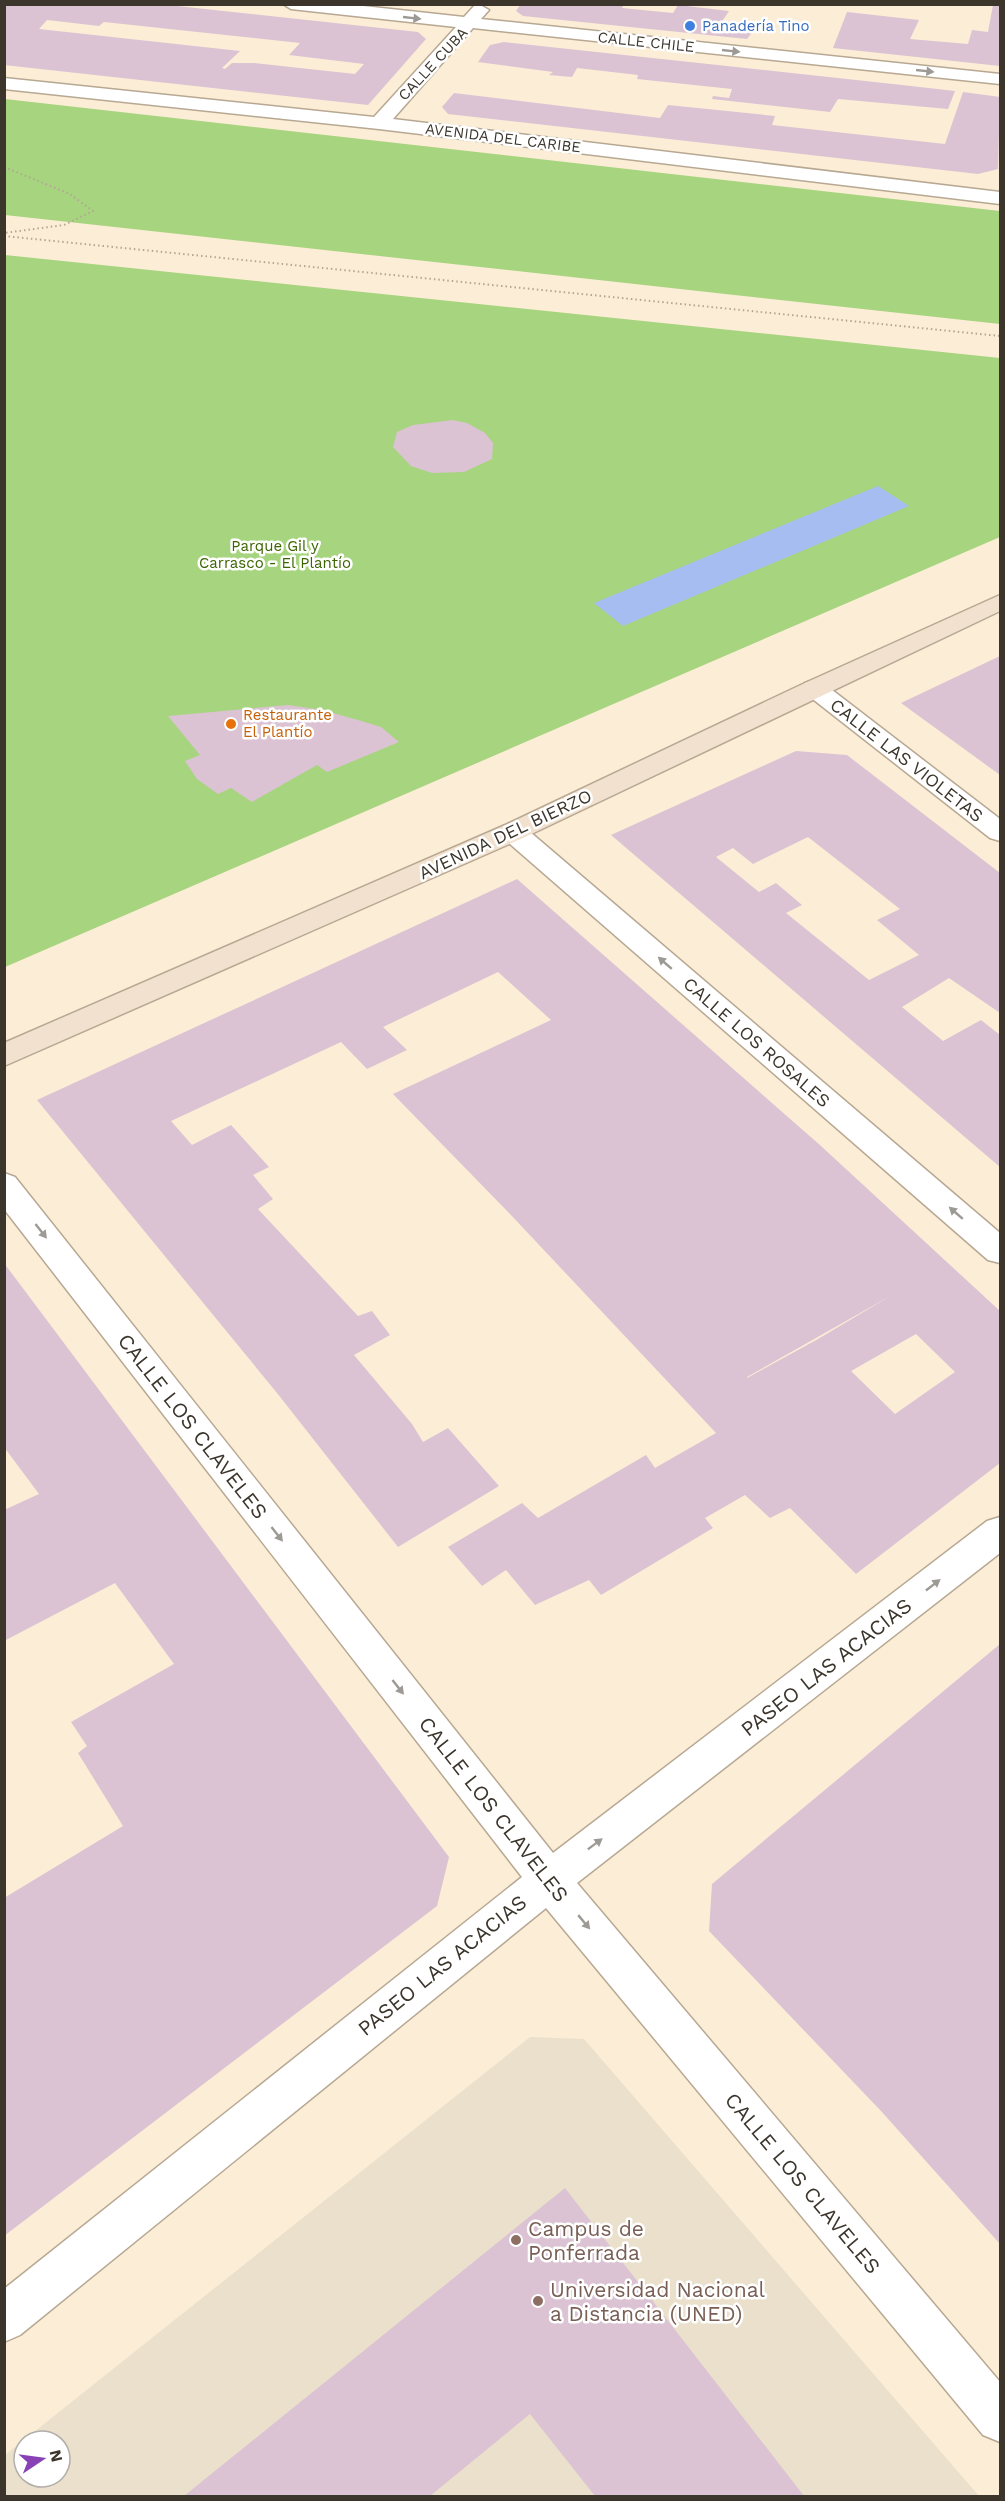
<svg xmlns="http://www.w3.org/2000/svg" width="1005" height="2501" viewBox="0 0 1005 2501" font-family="'Work Sans',sans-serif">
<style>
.education{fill:#eae0cc;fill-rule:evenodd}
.green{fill:#a7d47e}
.water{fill:#a5bdf0}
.building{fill:#dbc3d3;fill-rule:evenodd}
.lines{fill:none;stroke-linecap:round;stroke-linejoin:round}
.street-casing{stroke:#b7a893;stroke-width:3}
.secondary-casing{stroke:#b7a893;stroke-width:3}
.path{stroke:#b2a795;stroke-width:2;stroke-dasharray:1.5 3;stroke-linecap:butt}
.street{fill:#fff;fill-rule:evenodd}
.secondary{fill:#f2e1ce;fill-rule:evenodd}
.oneway{fill:#9d9a96}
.shop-dot{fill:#3f7fe0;stroke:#fff;stroke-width:2}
.food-dot{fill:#e8710a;stroke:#fff;stroke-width:2}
.education-dot{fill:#8d6e63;stroke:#fff;stroke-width:2}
.labels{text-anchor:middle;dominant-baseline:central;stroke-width:5;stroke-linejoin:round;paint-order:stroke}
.far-shop-label{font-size:15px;fill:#366cbe;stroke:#fff;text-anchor:start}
.far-street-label{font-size:15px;fill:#3b352c;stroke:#fff}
.far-park-label{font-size:15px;fill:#3c6400;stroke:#fff}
.far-food-label{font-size:15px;fill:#c56008;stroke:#fff;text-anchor:start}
.street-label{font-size:18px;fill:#3b352c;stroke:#fff}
.near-street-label{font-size:21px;fill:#3b352c;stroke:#fff}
.near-education-label{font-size:21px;fill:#785e54;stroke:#fff;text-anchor:start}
</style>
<rect width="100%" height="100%" fill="#fcedd6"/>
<path class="education" d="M530 2037 584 2039 979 2496H5V2455ZM24 2441H60V2477H24Z"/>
<g class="green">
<path d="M5 99 1000 211V324L5 215Z"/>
<path d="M5 255 1000 358V537L5 967Z"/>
</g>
<path class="water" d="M878 486 909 506 623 626 594 603Z"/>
<g class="building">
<path d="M521 4H624L622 8 673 13 678 5 729 11 719 26 754 30 747 39 523 16 516 11Z"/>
<path d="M4 5H168L418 32 426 39 368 105 4 65ZM47 20 99 26 104 22 300 43 289 55 364 64 355 74 254 63H232L225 69 222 68 240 51 39 29Z"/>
<path d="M993 5H1000V66L833 48 847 12 919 20 910 39 968 44 972 30 988 32Z"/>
<path d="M504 42 902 85 955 91 948 109 838 99 830 112 712 99 713 96 729 98 732 89 637 79 638 75 577 68 572 77 549 75 553 72 478 62 490 45Z"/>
<path d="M963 92 1000 97 998 169 978 174 448 114 442 107 454 93 660 118 668 105 775 116 772 125 945 144Z"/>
<path d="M453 420 467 423 485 433 493 443 492 459 464 472 432 473 411 466 393 447 397 432 413 425Z"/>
<path d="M1000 656V775L901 703Z"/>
<path d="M288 705 322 710 358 720 381 727 399 742 327 772 317 765 252 802 231 788 218 794 197 779 185 761 200 755 168 716Z"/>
<path d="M796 751 847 755 1000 873V1013L949 978 902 1007 943 1041 981 1020 1000 1035V1167L611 835ZM808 837 900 909 877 920 919 955 869 980 786 913 802 905 776 883 759 892 716 857 733 848 753 864Z"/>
<path d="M517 879 821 1146 1000 1311V1463L856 1574 790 1508 770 1518 745 1495 705 1518 713 1528 601 1595 589 1580 535 1605 506 1570 482 1586 448 1547 522 1503 538 1518 646 1455 655 1468 716 1433 510 1214 393 1094 551 1020 498 972 383 1027 407 1050 367 1069 341 1042 171 1121 192 1145 231 1125 269 1167 253 1175 273 1199 258 1209 358 1316 372 1311 390 1335 354 1355 412 1424 423 1442 448 1428 499 1486 398 1547 277 1393 37 1100ZM892 1295 818 1339 747 1378V1377ZM916 1334 955 1372 895 1414 851 1371Z"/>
<path d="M4 1263 449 1857 437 1906 4 2236V1898L123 1826 78 1753 87 1746 71 1722 174 1664 115 1583 4 1641V1510L39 1494 4 1447Z"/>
<path d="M1000 1644V2244L881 2111 709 1931 712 1884Z"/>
<path d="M565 2188 804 2496H595L530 2414 430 2496H184Z"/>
</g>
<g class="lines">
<defs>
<g id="street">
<path d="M283 4H345L464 17 474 6 480 5 489 10 481 19 1000 74V84L473 28 393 119 1000 192V204L379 129 4 89V78L374 117 456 27 291 9Z"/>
<path d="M814 680 823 683 1000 819V841L990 838 805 693 801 688 805 683Z"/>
<path d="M513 823 523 826 1000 1233V1263L988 1260 503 838 499 832 503 826Z"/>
<path d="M4 1173 15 1177 553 1853 987 1521 1000 1517V1553L577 1883 1000 2382V2442L983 2435 546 1908 20 2335 4 2342V2289L522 1877 4 1209Z"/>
</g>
<path id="secondary" d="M1000 595V611L523 838 4 1066V1043L503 826 805 683Z"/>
</defs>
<use href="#street" class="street-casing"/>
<use href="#secondary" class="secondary-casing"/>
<g class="path">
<path d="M4 167 70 194 93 211 64 225 4 233"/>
<path d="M4 236 1000 336"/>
</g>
<use href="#street" class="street"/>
<use href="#secondary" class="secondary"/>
</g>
<defs><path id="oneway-solid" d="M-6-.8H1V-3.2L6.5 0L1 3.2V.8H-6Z" transform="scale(1.5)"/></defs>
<g class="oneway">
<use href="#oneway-solid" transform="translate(412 18) rotate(6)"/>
<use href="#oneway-solid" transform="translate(731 51) rotate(6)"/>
<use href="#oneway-solid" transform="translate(925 71) rotate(6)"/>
<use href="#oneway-solid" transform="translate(665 963) rotate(-139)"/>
<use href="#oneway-solid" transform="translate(956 1213) rotate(-139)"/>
<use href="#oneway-solid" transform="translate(41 1231) rotate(52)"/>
<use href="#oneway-solid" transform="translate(277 1534) rotate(52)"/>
<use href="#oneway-solid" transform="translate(933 1585) rotate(-38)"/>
<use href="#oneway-solid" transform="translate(398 1687) rotate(52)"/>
<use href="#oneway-solid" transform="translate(595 1844) rotate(-37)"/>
<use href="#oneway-solid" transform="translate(584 1922) rotate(50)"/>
</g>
<circle class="shop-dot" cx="690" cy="26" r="6"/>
<circle class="food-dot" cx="231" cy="724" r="6"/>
<g class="education-dot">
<circle cx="516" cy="2240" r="6"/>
<circle cx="538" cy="2301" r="6"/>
</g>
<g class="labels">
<g class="far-shop-label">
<text x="702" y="26">Panadería Tino</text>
</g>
<g class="far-street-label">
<text transform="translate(646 42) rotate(6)">CALLE CHILE</text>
<text transform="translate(433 64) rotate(-47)">CALLE CUBA</text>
<text transform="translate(503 138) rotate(7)">AVENIDA DEL CARIBE</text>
</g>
<g class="far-park-label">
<text x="275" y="546">Parque Gil y<tspan x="275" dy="17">Carrasco - El Plantío</tspan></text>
</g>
<g class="far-food-label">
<text x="243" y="715">Restaurante<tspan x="243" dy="17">El Plantío</tspan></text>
</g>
<g class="street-label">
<text transform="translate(907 760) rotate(38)">CALLE LAS VIOLETAS</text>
<text transform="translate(505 834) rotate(-25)">AVENIDA DEL BIERZO</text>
<text transform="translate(757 1042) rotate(41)">CALLE LOS ROSALES</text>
</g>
<g class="near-street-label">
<text transform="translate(193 1426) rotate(52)">CALLE LOS CLAVELES</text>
<text transform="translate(826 1667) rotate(-38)">PASEO LAS ACACIAS</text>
<text transform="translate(494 1809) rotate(52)">CALLE LOS CLAVELES</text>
<text transform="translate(442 1965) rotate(-39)">PASEO LAS ACACIAS</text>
<text transform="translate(803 2183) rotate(50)">CALLE LOS CLAVELES</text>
</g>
<g class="near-education-label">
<text x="528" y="2228">Campus de<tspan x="528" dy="24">Ponferrada</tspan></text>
<text x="550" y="2289">Universidad Nacional<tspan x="550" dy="24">a Distancia (UNED)</tspan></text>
</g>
</g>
<rect width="1005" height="2501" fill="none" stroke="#3b352c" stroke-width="12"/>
<g transform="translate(42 2459) rotate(77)"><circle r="28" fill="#ffffff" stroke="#b1aeab" stroke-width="1.5"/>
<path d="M0-4.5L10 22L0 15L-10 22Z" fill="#8942b5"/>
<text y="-9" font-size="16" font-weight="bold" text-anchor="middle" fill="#3b352c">N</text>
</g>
</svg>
